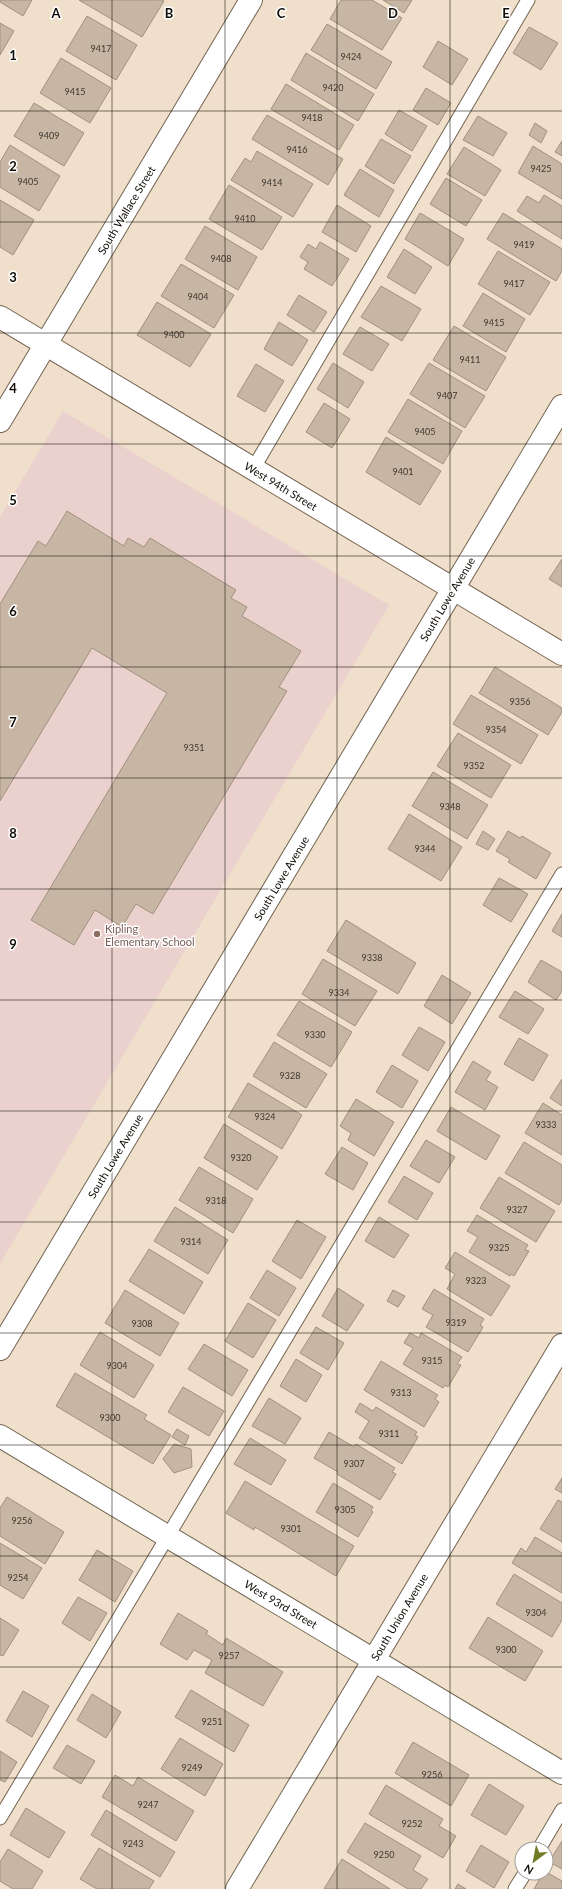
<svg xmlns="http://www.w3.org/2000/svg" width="562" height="1889" viewBox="0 0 562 1889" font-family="Lato,sans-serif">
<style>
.education{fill:#ebd1ce}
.building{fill:#c7b6a3;stroke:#a1917e}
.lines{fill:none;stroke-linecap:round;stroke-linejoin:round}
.lane-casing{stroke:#736553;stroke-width:15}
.street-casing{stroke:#736553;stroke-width:24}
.lane{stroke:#fff;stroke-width:13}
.street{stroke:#fff;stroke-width:22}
.grid{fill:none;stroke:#110c06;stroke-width:1;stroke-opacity:0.55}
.education-dot{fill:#8d6e63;stroke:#fff;stroke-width:1.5}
.labels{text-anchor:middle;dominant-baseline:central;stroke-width:3;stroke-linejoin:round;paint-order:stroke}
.number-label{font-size:9px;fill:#3e362d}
.street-label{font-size:11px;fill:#110c06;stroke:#fff}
.education-label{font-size:11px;fill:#785e54;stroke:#fff;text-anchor:start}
.grid-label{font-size:13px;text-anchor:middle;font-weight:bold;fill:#110c06;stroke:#fff;stroke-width:3;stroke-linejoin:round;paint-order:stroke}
</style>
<rect width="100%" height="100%" fill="#f0dfcb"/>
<path class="education" d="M63 411 389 605 0 1264V517Z"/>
<g class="building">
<path d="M0 0H32L23 16 0 2Z"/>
<path d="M79 0H162L164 1 142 37Z"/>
<path d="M341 0H372L402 18 382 50 330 19Z"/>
<path d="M383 0H412L404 13Z"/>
<path d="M87 16 137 45 116 80 66 51Z"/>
<path d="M0 23 14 31 0 55Z"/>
<path d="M327 24 392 62 376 89 311 50Z"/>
<path d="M529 27 558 43 541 70 513 53Z"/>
<path d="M438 41 468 59 452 85 423 67Z"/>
<path d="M306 53 374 94 358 121 291 80Z"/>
<path d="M61 58 111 88 90 123 40 93Z"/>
<path d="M286 84 354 125 339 150 271 109Z"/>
<path d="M426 88 451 103 438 125 413 110Z"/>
<path d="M34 103 84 133 64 166 14 136Z"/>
<path d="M399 110 427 126 412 151 385 134Z"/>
<path d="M267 115 343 159 328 185 252 139Z"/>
<path d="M478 116 507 133 493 156 463 140Z"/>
<path d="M535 123 547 131 541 143 529 135Z"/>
<path d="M381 139 411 156 394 184 365 166Z"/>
<path d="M562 141V156L555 152Z"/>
<path d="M10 145 60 176 39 211 0 187V162Z"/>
<path d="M533 146 562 164V199L518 173Z"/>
<path d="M464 147 501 170 485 196 447 174Z"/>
<path d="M257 151 313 184 293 217 231 180 245 158 251 162Z"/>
<path d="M360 169 394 190 379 217 344 195Z"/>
<path d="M446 178 482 200 466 226 430 204Z"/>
<path d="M229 185 282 217 262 250 209 219Z"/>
<path d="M544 195 562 206V239L517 211 527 196 539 203Z"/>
<path d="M0 200 34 220 13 255 0 247Z"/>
<path d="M337 205 371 226 356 252 322 232Z"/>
<path d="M420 213 464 239 448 266 405 239Z"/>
<path d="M503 213 562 249V271L556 281 487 239Z"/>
<path d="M205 226 257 257 238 290 185 259Z"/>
<path d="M320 242 349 259 332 286 304 269 308 262 300 257 308 244 316 249Z"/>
<path d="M404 249 432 267 415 294 387 277Z"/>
<path d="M498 251 550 282 530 315 478 284Z"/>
<path d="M181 264 234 295 214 328 161 296Z"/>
<path d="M381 286 421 309 402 341 361 317Z"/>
<path d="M483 293 525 319 506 352 463 326Z"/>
<path d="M299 295 327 312 314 332 287 315Z"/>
<path d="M157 302 211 334 190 367 137 335Z"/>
<path d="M279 322 308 340 292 366 264 349Z"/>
<path d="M454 326 506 357 486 391 433 360Z"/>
<path d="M360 327 389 344 372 371 343 354Z"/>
<path d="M333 363 364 382 348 408 317 389Z"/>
<path d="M429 363 485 396 465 428 410 394Z"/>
<path d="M256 364 284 381 265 412 237 396Z"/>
<path d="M408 399 462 431 443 464 388 432Z"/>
<path d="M324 403 350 419 332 448 306 432Z"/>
<path d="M386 437 441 471 420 505 366 472Z"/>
<path d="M67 511 124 546 128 538 144 547 150 538 236 590 231 598 247 607 242 616 301 651 279 687 287 691 153 914 136 904 122 927 95 910 74 945 31 920 167 693 92 648 0 801V604L38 541 46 546Z"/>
<path d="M562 559V587L549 579Z"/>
<path d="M495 667 562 708V712L548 735 479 693Z"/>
<path d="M471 695 538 735 521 764 453 724Z"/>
<path d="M458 733 511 765 491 798 437 766Z"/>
<path d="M433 772 488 805 467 839 412 806Z"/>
<path d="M409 814 462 847 441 881 388 849Z"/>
<path d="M483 831 495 839 488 850 476 844Z"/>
<path d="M508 831 520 838 522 836 551 853 536 879 508 862 510 859 496 851Z"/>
<path d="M499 878 528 894 511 922 483 905Z"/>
<path d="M562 914V937L552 931Z"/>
<path d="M346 920 416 963 398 994 327 951Z"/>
<path d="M323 959 377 991 355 1026 302 994Z"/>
<path d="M541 960 562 972V991L556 1000 528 982Z"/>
<path d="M442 975 471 993 452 1024 424 1006Z"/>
<path d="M515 991 544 1009 528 1034 499 1017Z"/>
<path d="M299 1001 352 1032 331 1067 277 1035Z"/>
<path d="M419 1027 445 1042 428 1071 402 1055Z"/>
<path d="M519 1038 548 1055 533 1081 504 1064Z"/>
<path d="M274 1042 327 1074 306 1108 253 1076Z"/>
<path d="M473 1061 491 1072 486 1080 498 1087 485 1110 455 1092Z"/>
<path d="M392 1065 418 1081 402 1108 376 1092Z"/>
<path d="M562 1079V1106L550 1098Z"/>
<path d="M248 1083 302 1115 282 1149 228 1117Z"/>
<path d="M356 1099 394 1122 374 1156 348 1140 351 1133 340 1126Z"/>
<path d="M543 1103 562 1115V1155L525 1133Z"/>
<path d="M451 1107 500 1136 486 1160 437 1131Z"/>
<path d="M224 1124 278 1157 257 1190 204 1158Z"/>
<path d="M426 1140 455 1157 439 1183 410 1166Z"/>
<path d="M524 1142 562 1165V1200L559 1205 505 1173Z"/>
<path d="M342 1147 368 1163 353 1190 325 1174Z"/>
<path d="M199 1167 253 1199 233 1233 179 1200Z"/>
<path d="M404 1176 433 1193 417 1220 388 1202Z"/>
<path d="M499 1177 555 1211 536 1242 480 1208Z"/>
<path d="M175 1207 228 1240 208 1274 154 1241Z"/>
<path d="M477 1215 528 1245 525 1250 529 1251 514 1276 511 1274 510 1276 469 1252 478 1237 467 1231Z"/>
<path d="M379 1217 409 1235 394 1258 365 1241Z"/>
<path d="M297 1220 326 1237 301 1279 272 1261Z"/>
<path d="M149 1249 203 1282 184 1314 129 1281Z"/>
<path d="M455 1252 510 1286 491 1316 447 1289 455 1274 445 1268Z"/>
<path d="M267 1270 296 1288 279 1316 250 1298Z"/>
<path d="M338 1288 364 1305 347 1331 322 1316Z"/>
<path d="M434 1289 484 1319 480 1325 483 1327 468 1352 426 1327 433 1315 422 1309Z"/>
<path d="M125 1290 179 1323 160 1356 105 1323Z"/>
<path d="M393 1290 405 1296 398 1307 387 1301Z"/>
<path d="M248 1303 276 1320 253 1358 225 1341Z"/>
<path d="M316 1327 344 1343 328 1370 300 1353Z"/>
<path d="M100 1332 154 1365 134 1398 80 1365Z"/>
<path d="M410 1333 419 1338 421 1333 462 1357 457 1364 461 1365 448 1387 445 1385 443 1388 403 1364 413 1348 404 1343Z"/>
<path d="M204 1344 248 1370 232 1396 188 1369Z"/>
<path d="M296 1359 322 1375 306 1402 280 1386Z"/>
<path d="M381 1361 438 1395 435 1399 439 1402 424 1427 364 1390Z"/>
<path d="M75 1373 147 1415 144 1419 171 1435 153 1464 56 1406Z"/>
<path d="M183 1387 224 1411 209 1436 168 1412Z"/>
<path d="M269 1398 301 1418 285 1444 252 1426Z"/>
<path d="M360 1403 373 1411 376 1407 417 1432 415 1435 418 1437 402 1464 359 1438 369 1421 355 1412Z"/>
<path d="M177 1429 189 1436 185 1445 172 1437Z"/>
<path d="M329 1432 354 1447 356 1444 395 1468 392 1472 396 1474 380 1500 337 1474 338 1472 314 1458Z"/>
<path d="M250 1438 286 1460 271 1485 234 1464Z"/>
<path d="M174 1444 191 1449 192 1467 174 1473 163 1459Z"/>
<path d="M562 1478V1493L555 1489Z"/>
<path d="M245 1481 354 1546 336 1576 255 1527 254 1530 226 1513Z"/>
<path d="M333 1483 373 1507 371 1510 373 1512 358 1537 316 1512Z"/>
<path d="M7 1497 64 1532 45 1564 0 1536V1508Z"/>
<path d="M558 1500 562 1502V1542L540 1529Z"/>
<path d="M535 1537 562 1553V1593L512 1563 521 1548 526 1552Z"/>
<path d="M0 1543 42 1568 23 1599 0 1585Z"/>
<path d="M97 1550 133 1571 115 1602 79 1580Z"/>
<path d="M514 1574 562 1603V1620L552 1637 496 1604Z"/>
<path d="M78 1597 107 1613 90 1641 62 1623Z"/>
<path d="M178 1613 208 1631 206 1634 223 1645 226 1638 283 1672 263 1706 205 1673 212 1660 194 1650 187 1660 160 1644Z"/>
<path d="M488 1617 543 1651 525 1681 469 1648Z"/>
<path d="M0 1618 19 1630 3 1656 0 1655Z"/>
<path d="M191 1690 249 1725 234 1752 175 1717Z"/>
<path d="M23 1691 49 1706 32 1737 6 1721Z"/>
<path d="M92 1694 121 1712 106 1738 77 1720Z"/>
<path d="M180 1738 223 1764 205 1796 161 1769Z"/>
<path d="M413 1742 469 1775 451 1806 395 1773Z"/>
<path d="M67 1745 95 1761 81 1784 53 1768Z"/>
<path d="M0 1751 17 1762 5 1782 0 1780Z"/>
<path d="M115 1775 133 1786 138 1777 194 1811 176 1841 102 1797Z"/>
<path d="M489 1784 524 1806 506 1835 471 1815Z"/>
<path d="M386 1785 443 1819 439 1826 456 1836 443 1858 369 1814Z"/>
<path d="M26 1808 65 1832 49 1858 10 1835Z"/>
<path d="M106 1810 175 1852 160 1877 91 1835Z"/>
<path d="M365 1823 421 1856 413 1870 428 1879 421 1889H408L347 1852Z"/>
<path d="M562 1841V1869L549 1862Z"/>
<path d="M481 1845 509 1862 494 1888 466 1871Z"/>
<path d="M99 1848 154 1881 149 1889H97L80 1879Z"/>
<path d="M8 1849 43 1871 32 1889H13L0 1881V1862Z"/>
<path d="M342 1859 390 1889H324Z"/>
<path d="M546 1872 562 1881V1889H534L543 1873Z"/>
<path d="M458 1884 466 1889H455Z"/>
</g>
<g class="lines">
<defs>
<g id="lane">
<path d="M253 469 528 0"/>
<path d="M0 1818 562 874"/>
<path d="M539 1849 562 1810"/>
<path d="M515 1889 525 1873"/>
</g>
<g id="street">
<path d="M0 317 562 654"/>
<path d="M0 421 251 0"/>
<path d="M0 1349 562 406"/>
<path d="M0 1436 562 1773"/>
<path d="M237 1889 562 1345"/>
</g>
</defs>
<use href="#lane" class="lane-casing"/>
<use href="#street" class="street-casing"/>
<use href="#lane" class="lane"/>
<use href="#street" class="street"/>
</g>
<path class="grid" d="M112 0V1889M225 0V1889M337 0V1889M450 0V1889M0 111H562M0 222H562M0 333H562M0 444H562M0 556H562M0 667H562M0 778H562M0 889H562M0 1000H562M0 1111H562M0 1222H562M0 1333H562M0 1445H562M0 1556H562M0 1667H562M0 1778H562"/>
<circle class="education-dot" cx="97" cy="934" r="4"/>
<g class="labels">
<g class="number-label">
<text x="101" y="48">9417</text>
<text x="351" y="56">9424</text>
<text x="333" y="87">9420</text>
<text x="75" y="91">9415</text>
<text x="312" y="117">9418</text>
<text x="49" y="135">9409</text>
<text x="297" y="149">9416</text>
<text x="541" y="168">9425</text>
<text x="28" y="181">9405</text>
<text x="272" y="182">9414</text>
<text x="245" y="218">9410</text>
<text x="524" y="244">9419</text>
<text x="221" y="258">9408</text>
<text x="514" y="283">9417</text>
<text x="198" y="296">9404</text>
<text x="494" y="322">9415</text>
<text x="174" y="334">9400</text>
<text x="470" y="359">9411</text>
<text x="447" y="395">9407</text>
<text x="425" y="431">9405</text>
<text x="403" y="471">9401</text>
<text x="520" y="701">9356</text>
<text x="496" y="729">9354</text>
<text x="194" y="747">9351</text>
<text x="474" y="765">9352</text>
<text x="450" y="806">9348</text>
<text x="425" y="848">9344</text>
<text x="372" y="957">9338</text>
<text x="339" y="992">9334</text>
<text x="315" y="1034">9330</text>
<text x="290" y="1075">9328</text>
<text x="265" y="1116">9324</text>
<text x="546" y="1124">9333</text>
<text x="241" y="1157">9320</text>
<text x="216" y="1200">9318</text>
<text x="517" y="1209">9327</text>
<text x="191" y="1241">9314</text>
<text x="499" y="1247">9325</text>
<text x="476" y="1280">9323</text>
<text x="456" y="1322">9319</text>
<text x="142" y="1323">9308</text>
<text x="432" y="1360">9315</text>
<text x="117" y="1365">9304</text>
<text x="401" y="1392">9313</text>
<text x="110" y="1417">9300</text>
<text x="389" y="1433">9311</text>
<text x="354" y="1463">9307</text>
<text x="345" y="1509">9305</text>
<text x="22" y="1520">9256</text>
<text x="291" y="1528">9301</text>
<text x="18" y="1577">9254</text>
<text x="536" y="1612">9304</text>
<text x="506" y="1649">9300</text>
<text x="229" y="1655">9257</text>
<text x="212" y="1721">9251</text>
<text x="192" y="1767">9249</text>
<text x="432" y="1774">9256</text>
<text x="148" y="1804">9247</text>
<text x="412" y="1823">9252</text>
<text x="133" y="1843">9243</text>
<text x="384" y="1854">9250</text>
</g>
<g class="street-label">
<text transform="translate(126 210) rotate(-59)">South Wallace Street</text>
<text transform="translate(281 486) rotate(31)">West 94th Street</text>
<text transform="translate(447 599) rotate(-59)">South Lowe Avenue</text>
<text transform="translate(281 878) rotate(-59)">South Lowe Avenue</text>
<text transform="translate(115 1156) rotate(-59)">South Lowe Avenue</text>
<text transform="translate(281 1604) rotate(31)">West 93rd Street</text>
<text transform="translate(399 1617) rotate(-59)">South Union Avenue</text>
</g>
<g class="education-label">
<text x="105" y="928">Kipling<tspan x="105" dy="13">Elementary School</tspan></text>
</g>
</g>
<g class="grid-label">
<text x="56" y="18">A</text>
<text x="169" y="18">B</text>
<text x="281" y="18">C</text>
<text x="393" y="18">D</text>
<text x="506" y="18">E</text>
<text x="13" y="60">1</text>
<text x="13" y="171">2</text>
<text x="13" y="282">3</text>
<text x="13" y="393">4</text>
<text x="13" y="505">5</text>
<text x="13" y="616">6</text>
<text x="13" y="727">7</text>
<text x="13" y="838">8</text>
<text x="13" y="949">9</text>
</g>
<g transform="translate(534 1861) rotate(212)"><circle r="19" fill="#ffffff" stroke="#a09e9b"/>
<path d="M0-3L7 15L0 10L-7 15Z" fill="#717b26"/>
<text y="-6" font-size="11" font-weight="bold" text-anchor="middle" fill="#110c06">N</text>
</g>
</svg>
